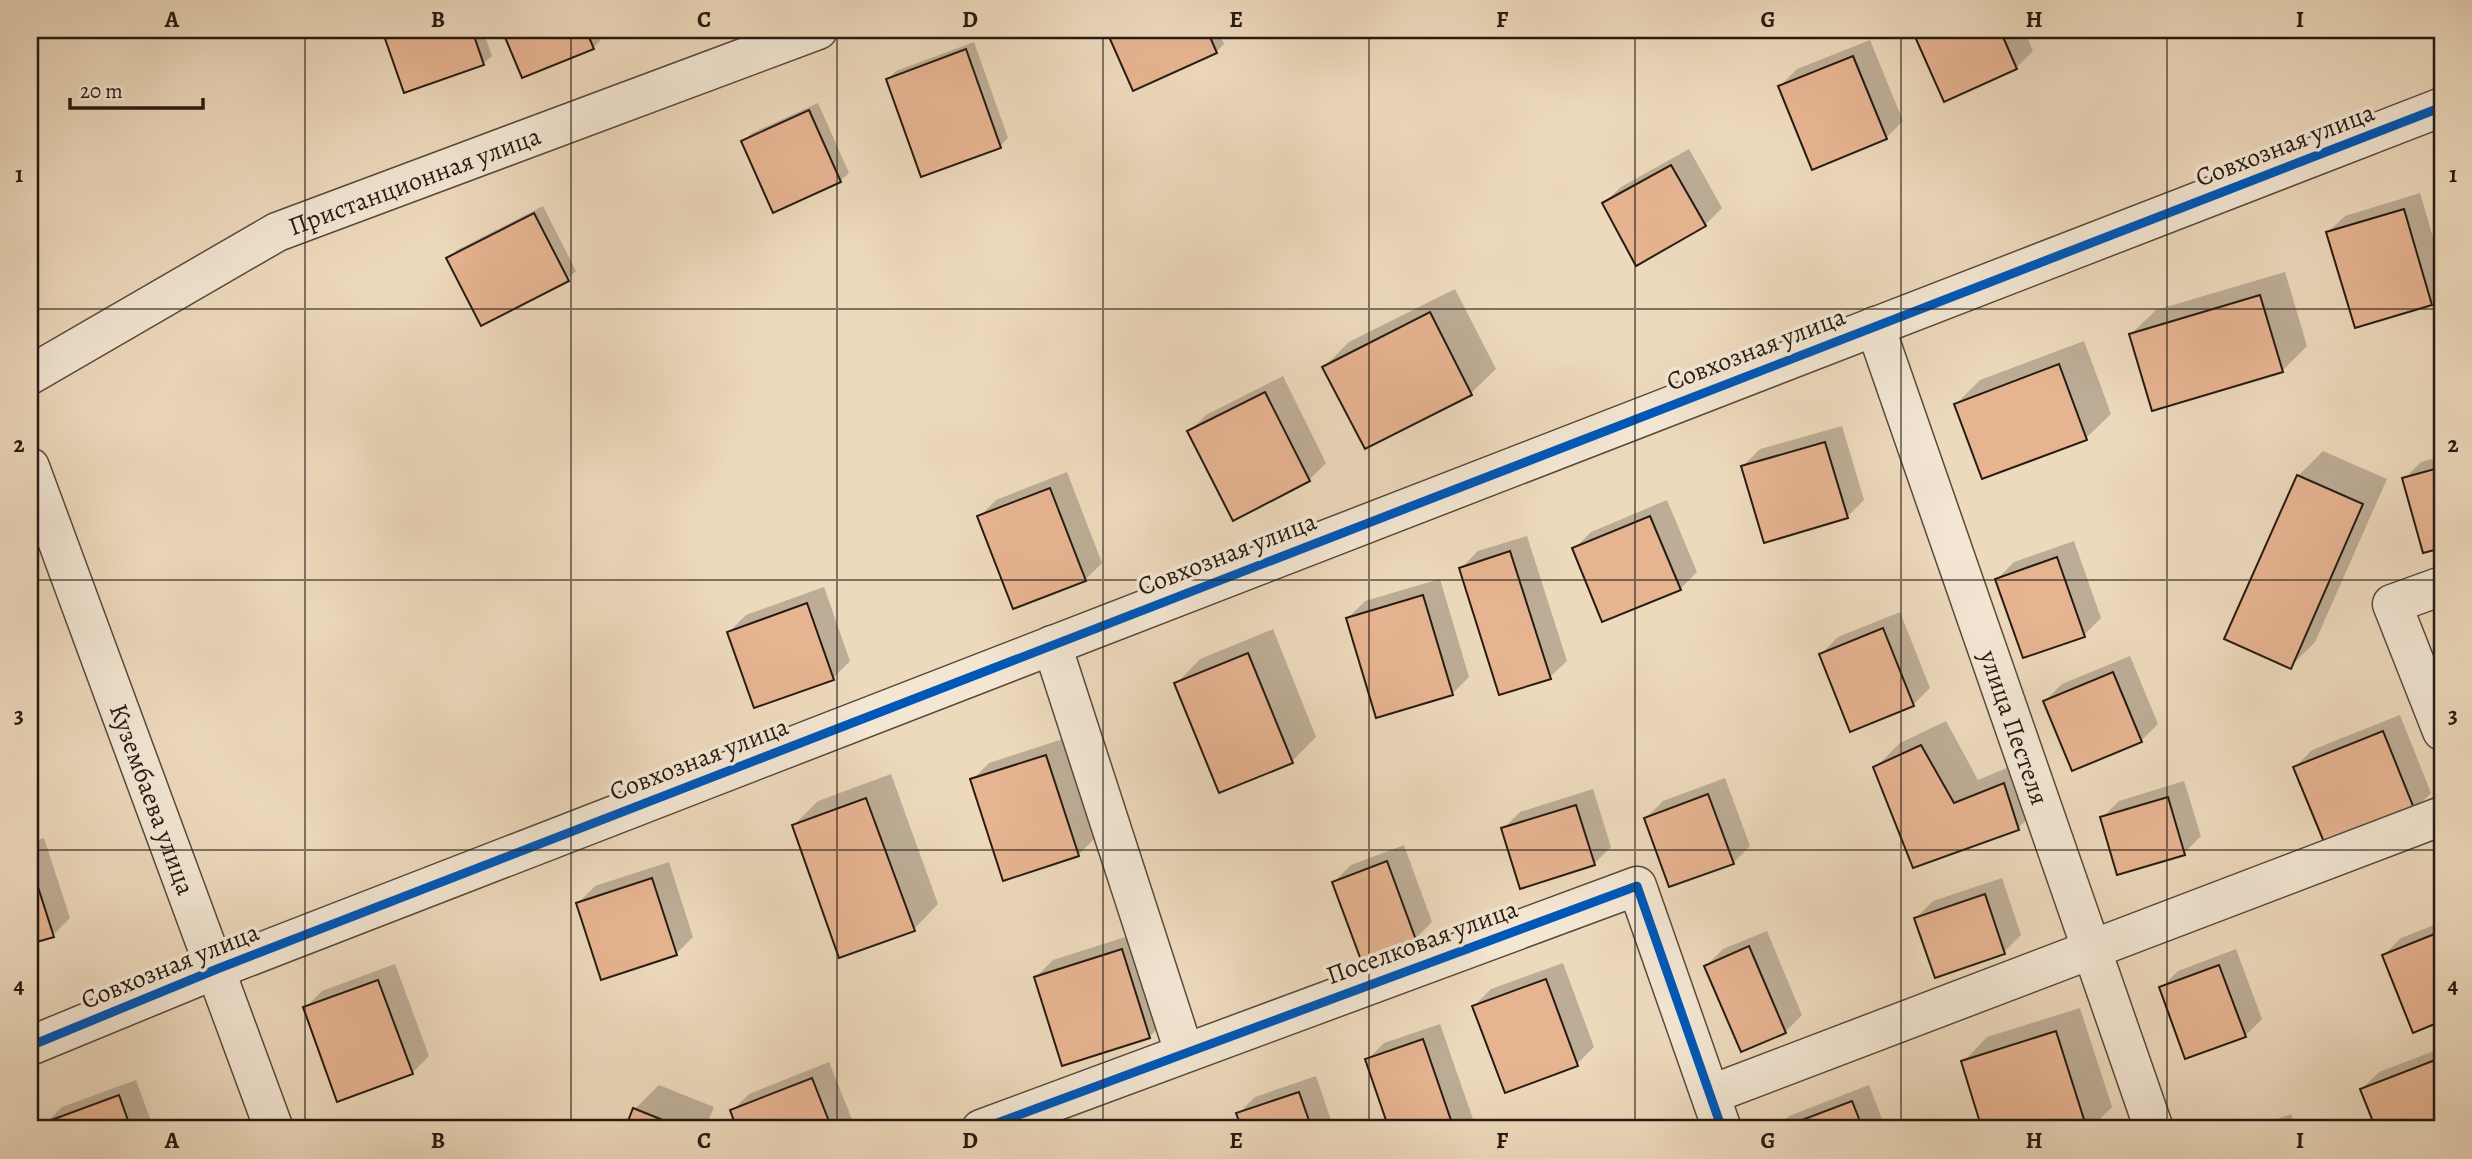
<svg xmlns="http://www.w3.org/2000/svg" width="2472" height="1159" viewBox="0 0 2472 1159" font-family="Alegreya,serif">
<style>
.shadow{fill:#0003}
.building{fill:#e7b492;stroke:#271b12;stroke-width:2}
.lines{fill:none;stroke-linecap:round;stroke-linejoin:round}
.minor-casing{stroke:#584a3c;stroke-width:41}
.minor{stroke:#f3e6d3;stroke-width:38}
.cycleway-casing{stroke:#f3e6d3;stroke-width:13}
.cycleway{stroke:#0057b8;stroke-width:9}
.grid{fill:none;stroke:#271b12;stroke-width:2;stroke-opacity:0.55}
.labels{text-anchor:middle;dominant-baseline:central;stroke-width:7;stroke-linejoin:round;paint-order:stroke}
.street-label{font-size:26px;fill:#271b12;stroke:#f3e6d3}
.neatline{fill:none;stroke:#271b12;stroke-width:2.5}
.grid-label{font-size:23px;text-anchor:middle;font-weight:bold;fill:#271b12}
</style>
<rect width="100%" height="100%" fill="#edd9bc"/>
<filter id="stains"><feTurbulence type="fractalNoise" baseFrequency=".00286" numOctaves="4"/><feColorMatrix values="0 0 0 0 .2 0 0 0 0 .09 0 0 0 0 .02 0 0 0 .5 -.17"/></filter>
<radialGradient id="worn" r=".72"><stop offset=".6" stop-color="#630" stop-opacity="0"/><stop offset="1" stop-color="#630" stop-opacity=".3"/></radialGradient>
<g class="shadow">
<path d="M384 30H483L492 56 483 64 405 91Z"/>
<path d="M504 30H598L601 40 593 48 522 76Z"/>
<path d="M1108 30H1218L1224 44 1216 52 1134 88Z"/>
<path d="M1914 30H2024L2033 51 2016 68 1945 99Z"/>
<path d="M1870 40 1903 121 1886 138 1780 86 1797 69Z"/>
<path d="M974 42 1008 138 1000 146 888 79 896 71Z"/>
<path d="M818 103 849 173 840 181 743 142 752 133Z"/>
<path d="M1689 149 1722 208 1705 225 1604 203 1621 187Z"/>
<path d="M2420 193 2442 268V292L2431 304 2328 232 2345 216Z"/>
<path d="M543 206 576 271 568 279 449 258 457 250Z"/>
<path d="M2285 272 2307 346 2282 371 2131 334 2156 310Z"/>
<path d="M1455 289 1496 369 1471 393 1366 447 1324 367 1349 342Z"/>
<path d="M2084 341 2111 414 2086 438 1956 404 1980 380Z"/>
<path d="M1283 376 1326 463 1309 480 1189 432 1206 415Z"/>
<path d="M1842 426 1864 500 1847 517 1743 466 1760 449Z"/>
<path d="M2323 451 2387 479 2315 642 2290 667 2227 638 2298 476Z"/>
<path d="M2442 456V546L2424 551 2404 479 2421 462Z"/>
<path d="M1067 472 1102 563 1085 580 979 517 996 500Z"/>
<path d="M1667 500 1697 572 1680 589 1574 549 1591 532Z"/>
<path d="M1527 536 1567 661 1550 677 1461 568 1478 551Z"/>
<path d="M2074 541 2101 618 2084 635 1997 579 2014 562Z"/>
<path d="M1440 579 1469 677 1452 694 1348 618 1365 601Z"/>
<path d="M824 587 850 661 833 678 755 706 729 632 746 615Z"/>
<path d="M1900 612 1930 688 1913 705 1821 654 1838 637Z"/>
<path d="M1273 629 1316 737 1292 761 1176 684 1200 659Z"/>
<path d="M2130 656 2158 724 2141 741 2045 701 2062 684Z"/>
<path d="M2400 715 2431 793 2414 810 2295 767 2312 750Z"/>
<path d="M1946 721 1978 780 2028 759 2043 804 2018 828 1914 866 1875 768 1900 743Z"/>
<path d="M1063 739 1095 838 1078 855 972 780 989 763Z"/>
<path d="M891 774 938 904 914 929 794 825 818 801Z"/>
<path d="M1725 778 1750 846 1733 863 1646 818 1663 801Z"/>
<path d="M2184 781 2201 836 2184 853 2102 818 2119 801Z"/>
<path d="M1593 789 1611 847 1594 864 1503 829 1520 812Z"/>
<path d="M44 838 70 918 53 935 30 943V842Z"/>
<path d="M1404 845 1432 922 1415 939 1334 882 1351 865Z"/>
<path d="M669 862 693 937 676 954 578 903 595 886Z"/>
<path d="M2002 878 2021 935 2004 952 1916 918 1933 901Z"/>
<path d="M2442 922V1019L2414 1030 2384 955 2401 938Z"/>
<path d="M1767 931 1802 1015 1785 1032 1706 966 1723 949Z"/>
<path d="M1138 933 1166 1020 1149 1037 1036 977 1053 960Z"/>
<path d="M2236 949 2262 1019 2245 1036 2161 988 2178 971Z"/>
<path d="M1563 963 1594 1047 1577 1064 1474 1006 1491 989Z"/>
<path d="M395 964 429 1056 412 1073 305 1008 322 991Z"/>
<path d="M2080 1008 2112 1107 2090 1129H1984L1963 1062 1987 1037Z"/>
<path d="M1440 1024 1473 1119 1463 1129H1391L1367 1060 1384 1043Z"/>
<path d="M2442 1048V1129H2378L2362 1089 2379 1072Z"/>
<path d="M829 1062 856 1129H739L732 1111 749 1094Z"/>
<path d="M1316 1076 1334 1129H1243L1238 1114 1255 1097Z"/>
<path d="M136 1080 154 1129H48L45 1124 62 1107Z"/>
<path d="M659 1085 714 1107 705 1129H627L635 1109Z"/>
<path d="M1869 1085 1886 1129H1776L1789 1116Z"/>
<path d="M2291 1114 2297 1129H2250Z"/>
<path d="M1197 1119 1201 1129H1165Z"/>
</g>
<g class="building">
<path d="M382 30H472L484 65 404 93Z"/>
<path d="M502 30H586L594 49 522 78Z"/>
<path d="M1106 30H1207L1217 53 1133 91Z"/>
<path d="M1912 30H2000L2017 69 1944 102Z"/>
<path d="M966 49 1001 148 921 177 886 79Z"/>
<path d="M1853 56 1887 139 1812 170 1778 86Z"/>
<path d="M809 110 841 182 773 213 741 141Z"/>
<path d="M1671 165 1706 226 1636 266 1602 203Z"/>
<path d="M2404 209 2432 305 2355 328 2326 232Z"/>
<path d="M534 213 569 281 481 326 446 258Z"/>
<path d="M2260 295 2283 372 2152 411 2129 334Z"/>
<path d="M1430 312 1472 395 1365 449 1322 367Z"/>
<path d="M2059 364 2087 440 1982 479 1954 404Z"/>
<path d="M1265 392 1310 481 1233 521 1187 431Z"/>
<path d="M1825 442 1848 518 1764 543 1741 466Z"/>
<path d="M2442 467V548L2423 553 2402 478Z"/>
<path d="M2297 475 2363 504 2291 669 2224 639Z"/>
<path d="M1050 488 1086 581 1013 609 977 516Z"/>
<path d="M1650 516 1681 590 1602 622 1572 548Z"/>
<path d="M1510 551 1551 679 1499 695 1459 568Z"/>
<path d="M2057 557 2085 637 2023 658 1995 579Z"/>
<path d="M1423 595 1453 695 1376 718 1346 618Z"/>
<path d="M807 603 834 680 754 708 727 632Z"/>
<path d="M1883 628 1914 706 1850 732 1819 654Z"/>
<path d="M1248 653 1293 763 1219 793 1174 683Z"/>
<path d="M2113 672 2142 742 2072 771 2043 701Z"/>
<path d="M2383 731 2415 811 2326 847 2293 767Z"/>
<path d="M1921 745 1954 803 2004 783 2019 830 1913 868 1873 767Z"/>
<path d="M1046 755 1079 856 1003 881 970 779Z"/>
<path d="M1708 794 1734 864 1669 887 1644 818Z"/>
<path d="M2168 797 2185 855 2117 875 2100 817Z"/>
<path d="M866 798 915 931 839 958 792 825Z"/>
<path d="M1576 805 1595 865 1520 889 1501 828Z"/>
<path d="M1387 861 1416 940 1361 960 1332 882Z"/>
<path d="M30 862 54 937 30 944Z"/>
<path d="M652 878 677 955 601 980 576 903Z"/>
<path d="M1985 894 2005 954 1935 978 1914 918Z"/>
<path d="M2442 931V1021L2413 1033 2382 955Z"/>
<path d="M1749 946 1786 1033 1741 1052 1704 966Z"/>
<path d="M1122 949 1150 1038 1062 1066 1034 977Z"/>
<path d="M2219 965 2246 1037 2185 1059 2159 987Z"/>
<path d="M1546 979 1578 1066 1505 1093 1472 1006Z"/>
<path d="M378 980 413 1074 337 1102 303 1007Z"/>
<path d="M2056 1031 2087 1129H1982L1961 1061Z"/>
<path d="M1423 1039 1454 1129H1389L1365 1059Z"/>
<path d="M2435 1060 2442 1080V1129H2376L2360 1089Z"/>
<path d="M812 1078 832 1129H737L730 1110Z"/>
<path d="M1299 1092 1312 1129H1242L1236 1113Z"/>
<path d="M119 1095 131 1129H46L43 1123Z"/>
<path d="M1852 1101 1863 1129H1778Z"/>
<path d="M633 1108 685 1129H625Z"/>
</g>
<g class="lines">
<defs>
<g id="minor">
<path id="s1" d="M1875 326 2154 1129"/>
<path id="s2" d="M30 375 277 232 818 30"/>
<path id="s3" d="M30 467 274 1129"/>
<path d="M2442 586 2392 604 2442 731"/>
<path d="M1052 645 1184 1052"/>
<path d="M30 1046 217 969 2442 107"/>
<path d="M1712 1094 2442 816"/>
<path d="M981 1129 1637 886 1722 1129"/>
</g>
</defs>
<use href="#minor" class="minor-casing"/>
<use href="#minor" class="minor"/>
<defs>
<g id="cycleway">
<path d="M30 1046 217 969 2442 107"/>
<path d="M981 1129 1637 886 1722 1129"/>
</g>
</defs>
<use href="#cycleway" class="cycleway-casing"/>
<use href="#cycleway" class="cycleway"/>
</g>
<path class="grid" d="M305 30V1129M571 30V1129M837 30V1129M1103 30V1129M1369 30V1129M1635 30V1129M1901 30V1129M2167 30V1129M30 309H2442M30 580H2442M30 850H2442"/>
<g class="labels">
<g class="street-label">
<text transform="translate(2285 145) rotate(-21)">Совхозная улица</text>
<text stroke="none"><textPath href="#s2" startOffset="432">Пристанционная улица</textPath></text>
<text transform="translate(1756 349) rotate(-21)">Совхозная улица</text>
<text transform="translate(1227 554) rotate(-21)">Совхозная улица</text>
<text stroke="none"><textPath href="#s1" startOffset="425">улица Пестеля</textPath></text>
<text transform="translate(699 759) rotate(-21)">Совхозная улица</text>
<text stroke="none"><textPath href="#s3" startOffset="354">Кузембаева улица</textPath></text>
<text transform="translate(1422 942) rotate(-20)">Поселковая улица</text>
<text transform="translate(170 966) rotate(-22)">Совхозная улица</text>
</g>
</g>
<rect width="2472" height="1159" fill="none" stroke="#edd9bc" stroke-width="77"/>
<path d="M70 98v10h133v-10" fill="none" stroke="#271b12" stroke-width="3.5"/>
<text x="80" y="98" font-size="21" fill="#271b12" stroke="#f3e6d3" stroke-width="5" paint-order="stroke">20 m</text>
<rect x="38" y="38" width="2396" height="1082" class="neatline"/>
<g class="grid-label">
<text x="172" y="27">A</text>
<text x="438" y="27">B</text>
<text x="704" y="27">C</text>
<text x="970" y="27">D</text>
<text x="1236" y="27">E</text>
<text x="1502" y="27">F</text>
<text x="1768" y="27">G</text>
<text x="2034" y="27">H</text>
<text x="2300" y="27">I</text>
<text x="19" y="182">1</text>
<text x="2453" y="182">1</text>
<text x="19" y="452">2</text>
<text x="2453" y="452">2</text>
<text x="19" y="723">3</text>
<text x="2453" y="723">3</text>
<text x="19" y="993">4</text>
<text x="2453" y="993">4</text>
<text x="172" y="1148">A</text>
<text x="438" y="1148">B</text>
<text x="704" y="1148">C</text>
<text x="970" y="1148">D</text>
<text x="1236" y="1148">E</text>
<text x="1502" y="1148">F</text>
<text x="1768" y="1148">G</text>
<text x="2034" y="1148">H</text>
<text x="2300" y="1148">I</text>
</g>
<rect width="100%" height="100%" filter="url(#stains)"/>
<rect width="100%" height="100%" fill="url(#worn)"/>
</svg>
